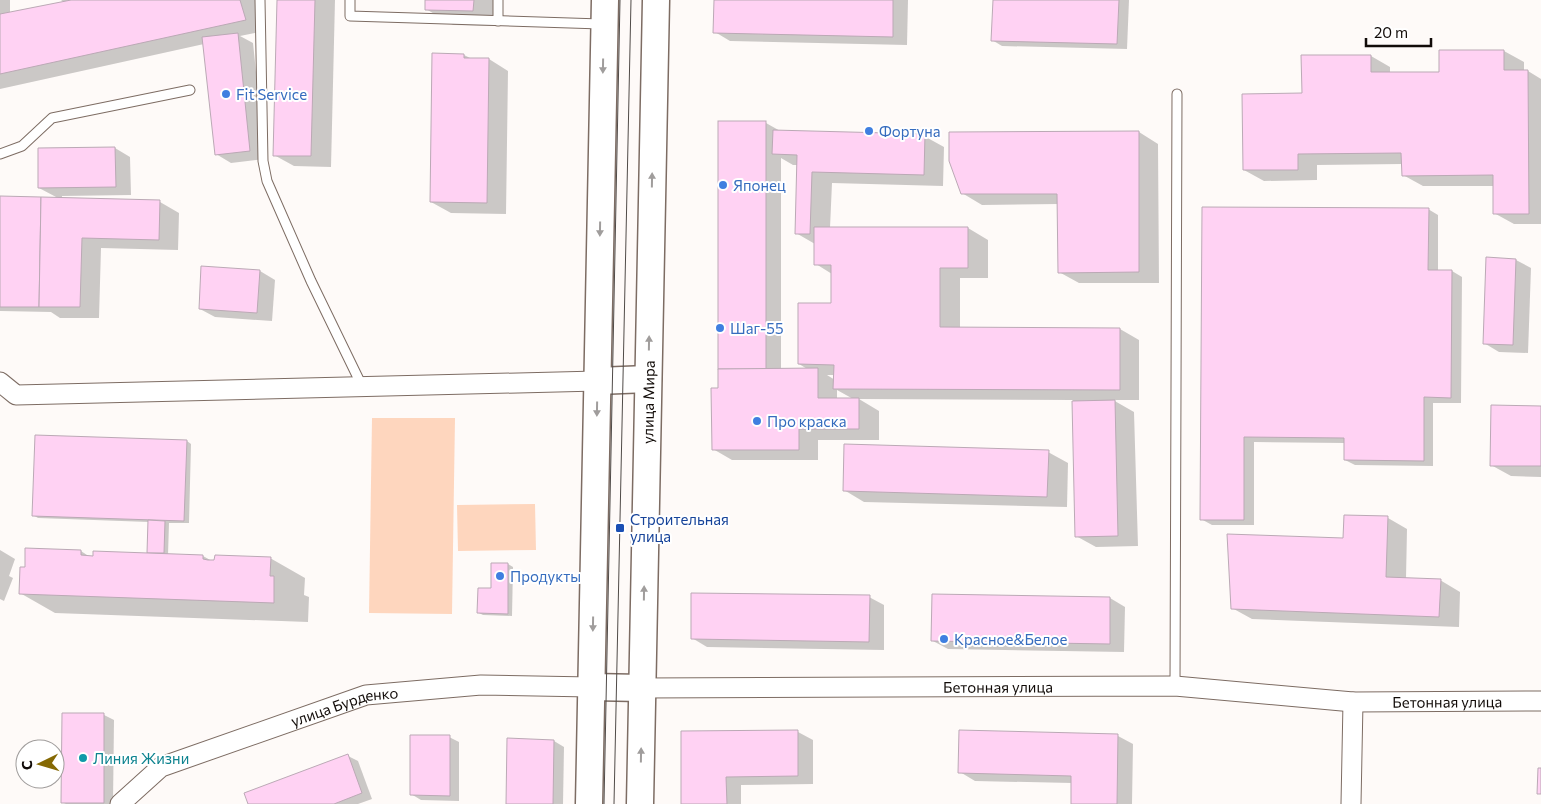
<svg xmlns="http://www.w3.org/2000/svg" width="1541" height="804" viewBox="0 0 1541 804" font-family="Commissioner,sans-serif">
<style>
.green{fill:#fed6be}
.shadow{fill:#0003;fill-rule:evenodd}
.building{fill:#ffd2f3;stroke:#bba9b5}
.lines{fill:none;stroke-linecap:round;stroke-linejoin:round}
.lane-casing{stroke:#7d6c63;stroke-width:11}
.street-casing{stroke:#7d6c63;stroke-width:21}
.secondary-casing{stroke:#7d6c63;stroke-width:29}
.lane{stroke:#fff;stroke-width:9}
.street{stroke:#fff;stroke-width:19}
.secondary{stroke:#fff;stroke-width:26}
.tram{stroke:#504b48;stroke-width:1}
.oneway{fill:#a09d9c}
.shop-dot{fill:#3f7fe0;stroke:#fff;stroke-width:2}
.transit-dot{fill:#1a4fb4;stroke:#fff;stroke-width:2}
.culture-dot{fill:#0f9aa8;stroke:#fff;stroke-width:2}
.labels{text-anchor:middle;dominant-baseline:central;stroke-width:4;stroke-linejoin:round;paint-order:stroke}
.shop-label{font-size:15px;fill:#366cbe;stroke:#fff;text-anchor:start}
.street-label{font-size:15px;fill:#110b08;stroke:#fff}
.transit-label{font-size:15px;fill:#164399;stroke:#fff;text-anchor:start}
.culture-label{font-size:15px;fill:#0d838f;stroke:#fff;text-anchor:start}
</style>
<rect width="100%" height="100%" fill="#fefaf8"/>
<g class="green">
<path d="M372 418H455L452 614 369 613Z"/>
<path d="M535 504 536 550 458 551 457 505Z"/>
</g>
<g class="shadow">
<path d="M0 0H10V13L65 3 61 0H256L265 31 240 36 253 43 265 159 231 163 216 154 204 44 0 89Z"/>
<path d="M278 0H335L331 167 294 166 274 155Z"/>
<path d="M426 0H501L500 26 453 25 426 9Z"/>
<path d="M715 0H908L907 45 730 41 715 32Z"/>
<path d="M994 0H1129L1127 49 1002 46 992 40Z"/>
<path d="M1504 51 1524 62V71H1528L1541 79V224H1514L1494 213V186H1423L1403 175V164L1317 165V180L1264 181 1244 170 1303 95 1371 56 1390 67V73H1441Z"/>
<path d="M434 54 464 55 472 59H489L508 71 506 214 451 213 431 202Z"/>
<path d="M766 123 782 132 924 136 944 147 943 186 832 183 830 228H968L988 240V278H960V328L1120 329 1139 340V400H1113L1134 412 1138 546 1096 547 1076 536 1073 400 859 399 879 411V440H818V460H732L713 449 719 389ZM781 158 793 165H798L796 233 815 244 816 264 832 274V304L799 364 809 370H781ZM827 375H835V380ZM837 390 855 400H837Z"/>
<path d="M1139 132 1158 144 1159 283H1079L1059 272V204L982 205 962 193Z"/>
<path d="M115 148 130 157 131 195 62 196V198L160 202 179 213 178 250 101 248 99 318H60L51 312 0 311V197L58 198 39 188V149Z"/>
<path d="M1203 208 1428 209 1438 215V271H1452L1462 277 1461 403H1433V466L1355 465 1345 460V443L1254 442V525H1212L1201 519Z"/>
<path d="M1487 259 1516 260 1531 268 1528 353 1499 352 1484 343Z"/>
<path d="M260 271 275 280 272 321 215 317 200 309Z"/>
<path d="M1541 407V477L1511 476 1491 465Z"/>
<path d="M187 441 191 444 189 523H169L168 555 203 556 212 561 270 558 305 578 304 595 309 597 308 622 55 613 20 593 26 568 27 550 81 551 90 557 148 554 149 522 38 518 33 515Z"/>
<path d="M1048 452 1068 463 1067 507 864 502 844 490Z"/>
<path d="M1388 518 1407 529 1406 579 1440 580 1460 592 1459 627 1252 619 1232 608 1344 540Z"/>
<path d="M0 550 15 559 9 576 13 578 4 601 0 599Z"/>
<path d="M508 564 513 567 512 616 483 615 479 613Z"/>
<path d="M869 597 884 605V650L707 647 692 638Z"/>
<path d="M1110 598 1125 607 1124 652 948 649 933 641Z"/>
<path d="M63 714 104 715 114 720 113 804H66L62 802Z"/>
<path d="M798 732 813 740V784L741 785V804H683Z"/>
<path d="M1118 736 1133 744 1132 804H1072V783L975 781 960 772Z"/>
<path d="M449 737 459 742V801L421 800 411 794Z"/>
<path d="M554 741 564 747 563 804H507Z"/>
<path d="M348 756 358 761 372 799 358 804H250Z"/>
</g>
<g class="building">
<path d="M71 0H240L246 20 0 74V14Z"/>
<path d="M277 0H315L311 156H273Z"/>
<path d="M425 0H474L473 11 425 10Z"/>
<path d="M714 0H893V37L713 33Z"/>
<path d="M993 0H1119L1117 44 991 41Z"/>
<path d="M238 33 250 151 215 155 202 37Z"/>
<path d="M1439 50H1504V70H1528L1529 214H1493V175L1402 176 1401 153 1298 154V170H1243L1242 94 1302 93 1301 55H1371V72H1439Z"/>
<path d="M432 53 464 54V58H489L487 203 430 202Z"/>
<rect x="718" y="121" width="48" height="248"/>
<path d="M773 130 925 134 924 175 812 172 810 234H795L797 155 772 154Z"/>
<path d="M1139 131V272L1058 273 1057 194H961L949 161V132Z"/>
<path d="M115 147 116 187 38 188V148Z"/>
<path d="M0 196 41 197 39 307H0Z"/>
<path d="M41 197 160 200 159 240 82 238 80 307H39Z"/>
<path d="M1202 207 1429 208 1428 270H1452L1451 398 1424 397V461L1344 460V438L1244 437V520H1200Z"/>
<path d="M814 227H968V268H940V327L1120 328V390L833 389 834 365 798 364V303H831V265H814Z"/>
<path d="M1486 257 1516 259 1513 345 1483 344Z"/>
<path d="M201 266 260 270 257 313 199 309Z"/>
<path d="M818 368V398H859V429H799V450H712L711 388H718V369Z"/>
<path d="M1115 400 1118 536 1075 537 1072 401Z"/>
<path d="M1491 405 1541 406V466H1490Z"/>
<path d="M35 435 187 440 184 521 32 516Z"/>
<path d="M844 444 1049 450 1047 497 843 491Z"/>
<path d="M1344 515 1388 516 1386 577 1441 579 1439 617 1231 609 1227 534 1343 538Z"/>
<path d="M148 520 165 521 164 553H147Z"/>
<path d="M25 548 81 550V555L93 556V551L203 555V559L208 560H214L215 555 271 557 270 576H274V603L19 594 20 567H25Z"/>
<path d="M491 563H508V614L477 613 478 588H491Z"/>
<path d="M691 593 870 595 869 642 691 639Z"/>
<path d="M932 594 1110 597V644L931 641Z"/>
<path d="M62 713H104V803H61Z"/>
<path d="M798 730V776L726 777 727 804H681V731Z"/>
<path d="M959 730 1118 734 1117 804H1071V776L958 773Z"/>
<path d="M410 735H450V796L410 795Z"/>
<path d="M507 738 554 740 553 804H506Z"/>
<path d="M348 754 362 793 334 804H248L244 793Z"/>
<path d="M1538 768H1541V794H1537Z"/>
</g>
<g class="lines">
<defs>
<g id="lane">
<path d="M260 0 263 161 267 181 311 281 362 386"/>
<path d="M350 0V16L601 24"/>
<path d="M498 21V0"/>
<path d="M0 154 22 146 52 118 190 90"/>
<path d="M1175 686 1177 94"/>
</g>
<g id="street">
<path d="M0 382 16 395 597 381"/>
<path id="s1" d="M642 688 1175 686 1353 702 1541 701"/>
<path id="s2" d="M120 804 161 767 366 695 481 685 591 687"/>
<path d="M1351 804 1353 702"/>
</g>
<g id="secondary">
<path d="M597 381 648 379"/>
<path d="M591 687 642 688"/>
<path d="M589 804 605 0"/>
<path id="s3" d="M640 804 656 0"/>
</g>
</defs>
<use href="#lane" class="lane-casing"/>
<use href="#street" class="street-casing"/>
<use href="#secondary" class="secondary-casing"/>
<use href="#lane" class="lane"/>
<use href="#street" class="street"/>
<use href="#secondary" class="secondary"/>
<g class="tram">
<path d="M604 804 620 0"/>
<path d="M614 804 631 0"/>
</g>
</g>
<defs><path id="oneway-solid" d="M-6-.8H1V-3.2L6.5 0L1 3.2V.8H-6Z" transform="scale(1.25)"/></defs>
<g class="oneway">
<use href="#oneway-solid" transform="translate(603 66) rotate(91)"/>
<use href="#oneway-solid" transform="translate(652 180) rotate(-89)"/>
<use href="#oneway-solid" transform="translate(600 229) rotate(91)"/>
<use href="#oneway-solid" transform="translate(649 343) rotate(-89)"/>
<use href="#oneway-solid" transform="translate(597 409) rotate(91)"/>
<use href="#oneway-solid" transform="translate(644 593) rotate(-89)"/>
<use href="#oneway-solid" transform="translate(593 624) rotate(91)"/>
<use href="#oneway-solid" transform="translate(641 755) rotate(-89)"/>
</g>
<g class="shop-dot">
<circle cx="226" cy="94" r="5"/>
<circle cx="869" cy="131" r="5"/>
<circle cx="723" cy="185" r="5"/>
<circle cx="720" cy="328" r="5"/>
<circle cx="757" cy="421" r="5"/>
<circle cx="500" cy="576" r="5"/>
<circle cx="944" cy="639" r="5"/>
</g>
<rect class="transit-dot" x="615" y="523" width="10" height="10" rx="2.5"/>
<circle class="culture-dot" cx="83" cy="758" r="5"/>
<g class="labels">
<g class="shop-label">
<text x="236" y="94">Fit Service</text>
<text x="879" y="131">Фортуна</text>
<text x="733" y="185">Японец</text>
<text x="730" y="328">Шаг-55</text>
<text x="767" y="421">Про краска</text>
<text x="510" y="576">Продукты</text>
<text x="954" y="639">Красное&amp;Белое</text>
</g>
<g class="street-label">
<text stroke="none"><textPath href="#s3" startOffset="402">улица Мира</textPath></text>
<text stroke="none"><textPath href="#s1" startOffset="356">Бетонная улица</textPath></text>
<text stroke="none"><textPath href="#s1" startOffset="806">Бетонная улица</textPath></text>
<text stroke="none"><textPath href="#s2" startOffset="249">улица Бурденко</textPath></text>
</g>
<g class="transit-label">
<text x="630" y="519">Строительная<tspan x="630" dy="17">улица</tspan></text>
</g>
<g class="culture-label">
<text x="93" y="758">Линия Жизни</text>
</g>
</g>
<g transform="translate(40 764) rotate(265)"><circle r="24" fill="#ffffff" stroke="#a09d9c"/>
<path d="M0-4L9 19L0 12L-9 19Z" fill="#856904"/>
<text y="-8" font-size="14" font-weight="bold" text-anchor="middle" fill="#110b08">С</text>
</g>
<path d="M1366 38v8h65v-8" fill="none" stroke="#110b08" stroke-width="2.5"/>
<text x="1374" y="38" font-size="15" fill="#110b08" stroke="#ffffff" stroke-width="4" paint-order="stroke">20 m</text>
</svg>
